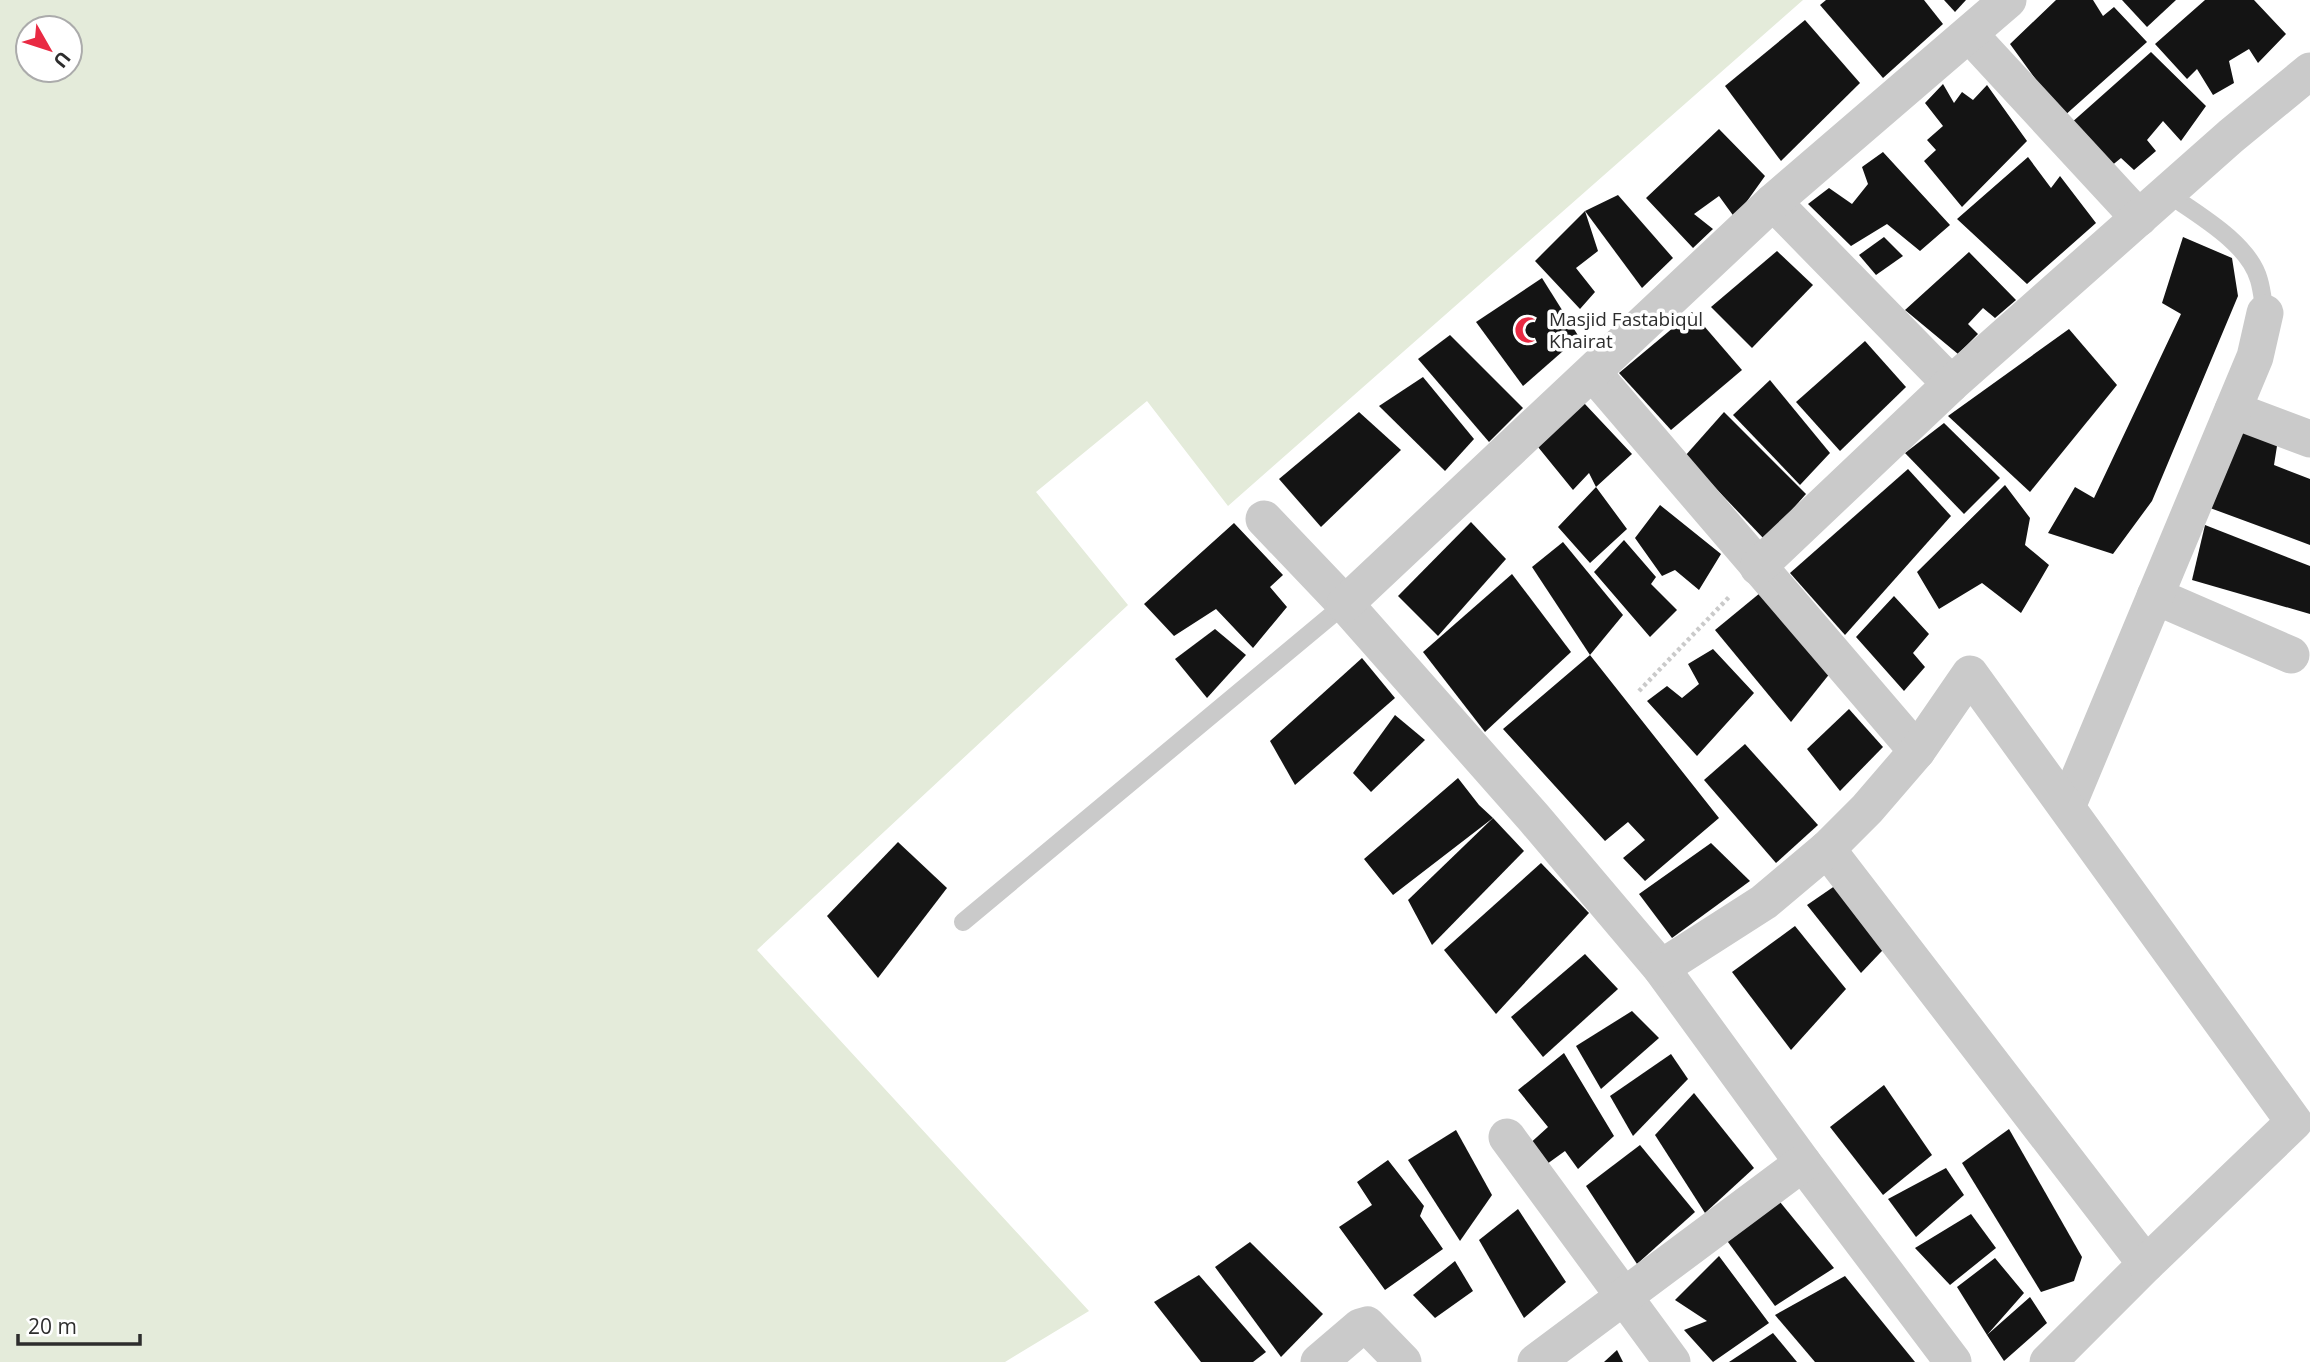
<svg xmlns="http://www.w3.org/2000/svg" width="2310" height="1362" viewBox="0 0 2310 1362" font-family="'Open Sans',sans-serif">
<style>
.green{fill:#e4ebda;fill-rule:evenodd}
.building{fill:#141414}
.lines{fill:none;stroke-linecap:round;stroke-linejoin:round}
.path{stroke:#cacaca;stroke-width:4.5;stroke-dasharray:3.5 3.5;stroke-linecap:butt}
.service{stroke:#cacaca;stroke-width:18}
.minor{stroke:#cacaca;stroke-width:37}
.labels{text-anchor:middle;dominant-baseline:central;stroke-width:7;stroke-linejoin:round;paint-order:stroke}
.poi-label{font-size:19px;fill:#2d2d2d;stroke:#fff;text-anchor:start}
</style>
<rect width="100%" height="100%" fill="#fff"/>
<path class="green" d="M0 0H1803L1228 506 1147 401 1036 492 1128 605 757 950 1089 1311 1005 1362H0ZM28 28H70V70H28Z"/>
<g class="building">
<path d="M1826 0H1924L1943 24 1883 78 1820 5Z"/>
<path d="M1944 0H1966L1955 12Z"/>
<path d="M2056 0H2093L2103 16 2114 7 2147 42 2063 117 2010 44Z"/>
<path d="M2122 0H2176L2147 27Z"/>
<path d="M2205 0H2254L2286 34 2258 63 2249 49 2229 61 2234 83 2213 95 2197 69 2187 79 2155 44Z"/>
<path d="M1805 20 1860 83 1781 161 1725 86Z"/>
<path d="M2151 52 2206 106 2181 141 2163 121 2147 140 2156 151 2134 170 2121 158 2110 167 2070 124Z"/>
<path d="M1943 84 1954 103 1962 92 1973 100 1987 85 2027 141 1962 207 1924 161 1936 150 1927 140 1943 126 1925 103Z"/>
<path d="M1719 129 1765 176 1735 218 1719 196 1694 214 1713 229 1693 248 1646 198Z"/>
<path d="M1883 152 1950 225 1920 251 1887 224 1851 246 1808 204 1829 188 1852 204 1868 184 1862 167Z"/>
<path d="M2028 157 2051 188 2060 176 2096 223 2027 284 1957 219Z"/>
<path d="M1618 195 1673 258 1642 288 1585 211Z"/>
<path d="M1585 211 1598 251 1576 268 1595 292 1580 309 1535 261Z"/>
<path d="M1884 237 1903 256 1876 275 1859 255Z"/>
<path d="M2183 237 2232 258 2238 296 2152 501 2113 554 2048 533 2075 487 2094 498 2181 314 2162 303Z"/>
<path d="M1777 251 1813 285 1752 348 1711 307Z"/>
<path d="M1969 252 2016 300 1995 318 1983 308 1968 324 1978 334 1958 354 1905 310Z"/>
<path d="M1542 278 1579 337 1523 386 1476 322Z"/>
<path d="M1692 312 1742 370 1671 430 1619 373Z"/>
<path d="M2069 329 2117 385 2030 492 1948 416Z"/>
<path d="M1450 335 1523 408 1489 442 1418 359Z"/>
<path d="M1865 341 1906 387 1840 451 1796 402Z"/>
<path d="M1423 377 1474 439 1445 471 1379 406Z"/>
<path d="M1770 380 1830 453 1800 485 1733 415Z"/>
<path d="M1584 403 1632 454 1596 487 1627 529 1590 563 1558 527 1596 487 1589 473 1573 490 1538 447Z"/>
<path d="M1359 412 1401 450 1321 527 1279 479Z"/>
<path d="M1724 412 1806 494 1765 540 1685 456Z"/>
<path d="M2245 418 2280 427 2274 465 2310 479V545L2202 505Z"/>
<path d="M1944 423 2000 478 1964 514 1905 453Z"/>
<path d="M1908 469 1951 516 1845 635 1790 573Z"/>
<path d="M2005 485 2030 518 2025 545 2049 565 2021 613 1982 583 1939 609 1917 572Z"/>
<path d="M1660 505 1721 554 1699 590 1675 570 1662 576 1635 538Z"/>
<path d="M1471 522 1506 559 1438 636 1398 596Z"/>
<path d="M1234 523 1283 575 1270 587 1287 607 1253 648 1216 609 1174 636 1144 604Z"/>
<path d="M2205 525 2310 566V614L2192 580Z"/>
<path d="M1624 540 1656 577 1651 584 1677 610 1650 637 1594 572Z"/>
<path d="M1563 542 1623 615 1590 655 1532 567Z"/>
<path d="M1512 574 1571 652 1485 732 1423 652Z"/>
<path d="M1760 593 1831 672 1791 722 1715 630Z"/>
<path d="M1894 596 1929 634 1913 653 1925 667 1904 691 1856 637Z"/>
<path d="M1215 629 1246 655 1207 698 1175 659Z"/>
<path d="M1713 649 1754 693 1697 756 1647 701 1667 686 1682 698 1699 684 1688 664Z"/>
<path d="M1590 655 1719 818 1645 881 1623 858 1645 840 1628 822 1605 841 1503 729Z"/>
<path d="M1362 658 1395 698 1295 785 1270 741Z"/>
<path d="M1849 709 1883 747 1840 791 1807 749Z"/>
<path d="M1395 715 1425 740 1371 792 1353 773Z"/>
<path d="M1745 744 1818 825 1776 863 1704 780Z"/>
<path d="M1458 778 1479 805 1493 818 1393 895 1364 859Z"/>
<path d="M1493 818 1524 851 1432 945 1408 900Z"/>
<path d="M898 842 947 888 878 978 827 916Z"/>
<path d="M1711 843 1750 881 1672 938 1639 894Z"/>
<path d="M1541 863 1589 913 1496 1014 1444 950Z"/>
<path d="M1842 881 1900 932 1861 973 1807 905Z"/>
<path d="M1795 926 1846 989 1791 1050 1732 972Z"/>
<path d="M1585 954 1618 989 1543 1057 1511 1017Z"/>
<path d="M1632 1011 1659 1038 1601 1089 1576 1046Z"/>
<path d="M1564 1053 1614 1136 1578 1169 1565 1151 1547 1164 1526 1147 1548 1127 1518 1090Z"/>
<path d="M1671 1054 1688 1079 1633 1136 1610 1096Z"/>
<path d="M1884 1085 1932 1155 1883 1195 1830 1127Z"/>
<path d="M1694 1093 1754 1168 1705 1213 1655 1135Z"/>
<path d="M2009 1129 2082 1257 2074 1281 2041 1292 1962 1163Z"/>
<path d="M1456 1130 1492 1195 1460 1241 1408 1160Z"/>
<path d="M1640 1145 1695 1212 1637 1264 1586 1186Z"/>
<path d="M1388 1160 1424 1206 1420 1216 1443 1249 1385 1290 1339 1227 1372 1205 1357 1182Z"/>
<path d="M1946 1168 1964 1195 1916 1237 1888 1199Z"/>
<path d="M1776 1197 1834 1268 1775 1306 1725 1238Z"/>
<path d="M1518 1209 1566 1282 1524 1318 1479 1240Z"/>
<path d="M1971 1214 1996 1248 1950 1285 1915 1248Z"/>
<path d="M1250 1242 1323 1314 1281 1357 1215 1267Z"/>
<path d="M1719 1256 1769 1323 1713 1362 1684 1330 1707 1321 1675 1300Z"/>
<path d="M1995 1258 2024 1293 1987 1335 2030 1297 2047 1323 2004 1361 1987 1335 1957 1287Z"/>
<path d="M1455 1261 1473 1291 1435 1318 1413 1295Z"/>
<path d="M1199 1275 1266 1352 1253 1362H1201L1154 1302Z"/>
<path d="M1845 1276 1915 1362H1815L1775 1315Z"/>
<path d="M1773 1333 1797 1362H1729Z"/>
<path d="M1617 1350 1623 1362H1604Z"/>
</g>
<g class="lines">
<path class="path" d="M1639 691 1731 595"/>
<g class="service">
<path d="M2167 193C2197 214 2249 243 2259 280 2262 290 2263 302 2265 313"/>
<path d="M963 922 1345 604"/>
</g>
<g class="minor">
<path d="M1970 35 2139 218"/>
<path d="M1773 202 1951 384"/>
<path d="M1593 373 1917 751"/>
<path d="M2233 410 2310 439"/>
<path d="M1264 519 1345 604 1534 818 1661 968 1803 1163 1953 1362"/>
<path d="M1758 567 1951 384 2231 136 2310 71"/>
<path d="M2155 596 2291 655"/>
<path d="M1345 604 1773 202 2008 0"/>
<path d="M2067 807 2255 357 2265 313"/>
<path d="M1827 849 2146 1264 2048 1362"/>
<path d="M1661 968 1764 902 1827 849 1867 809 1917 751 1970 674 2294 1122 2146 1264"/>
<path d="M1507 1137 1672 1362"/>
<path d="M1319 1362 1360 1327 1367 1325 1403 1362"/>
<path d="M1536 1362 1803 1163"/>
</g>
</g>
<defs>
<symbol id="mosque-bare" viewBox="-9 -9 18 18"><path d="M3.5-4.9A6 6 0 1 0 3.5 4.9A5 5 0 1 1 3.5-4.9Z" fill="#e92a43" stroke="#fff" stroke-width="2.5" paint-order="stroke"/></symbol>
</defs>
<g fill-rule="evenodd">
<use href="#mosque-bare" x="1509" y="311" width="38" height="38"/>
</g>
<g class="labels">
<g class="poi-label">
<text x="1549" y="319">Masjid Fastabiqul<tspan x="1549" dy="22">Khairat</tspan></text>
</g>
</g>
<g transform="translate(49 49) rotate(129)"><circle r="33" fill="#ffffff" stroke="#ababab" stroke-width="2"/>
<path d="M0-5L12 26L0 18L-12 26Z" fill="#e92a43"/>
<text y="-10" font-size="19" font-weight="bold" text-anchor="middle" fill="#2d2d2d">U</text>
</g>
<path d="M18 1334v10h122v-10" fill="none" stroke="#2d2d2d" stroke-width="3.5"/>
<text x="28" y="1334" font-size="21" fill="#2d2d2d" stroke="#ffffff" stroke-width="5" paint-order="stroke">20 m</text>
</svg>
